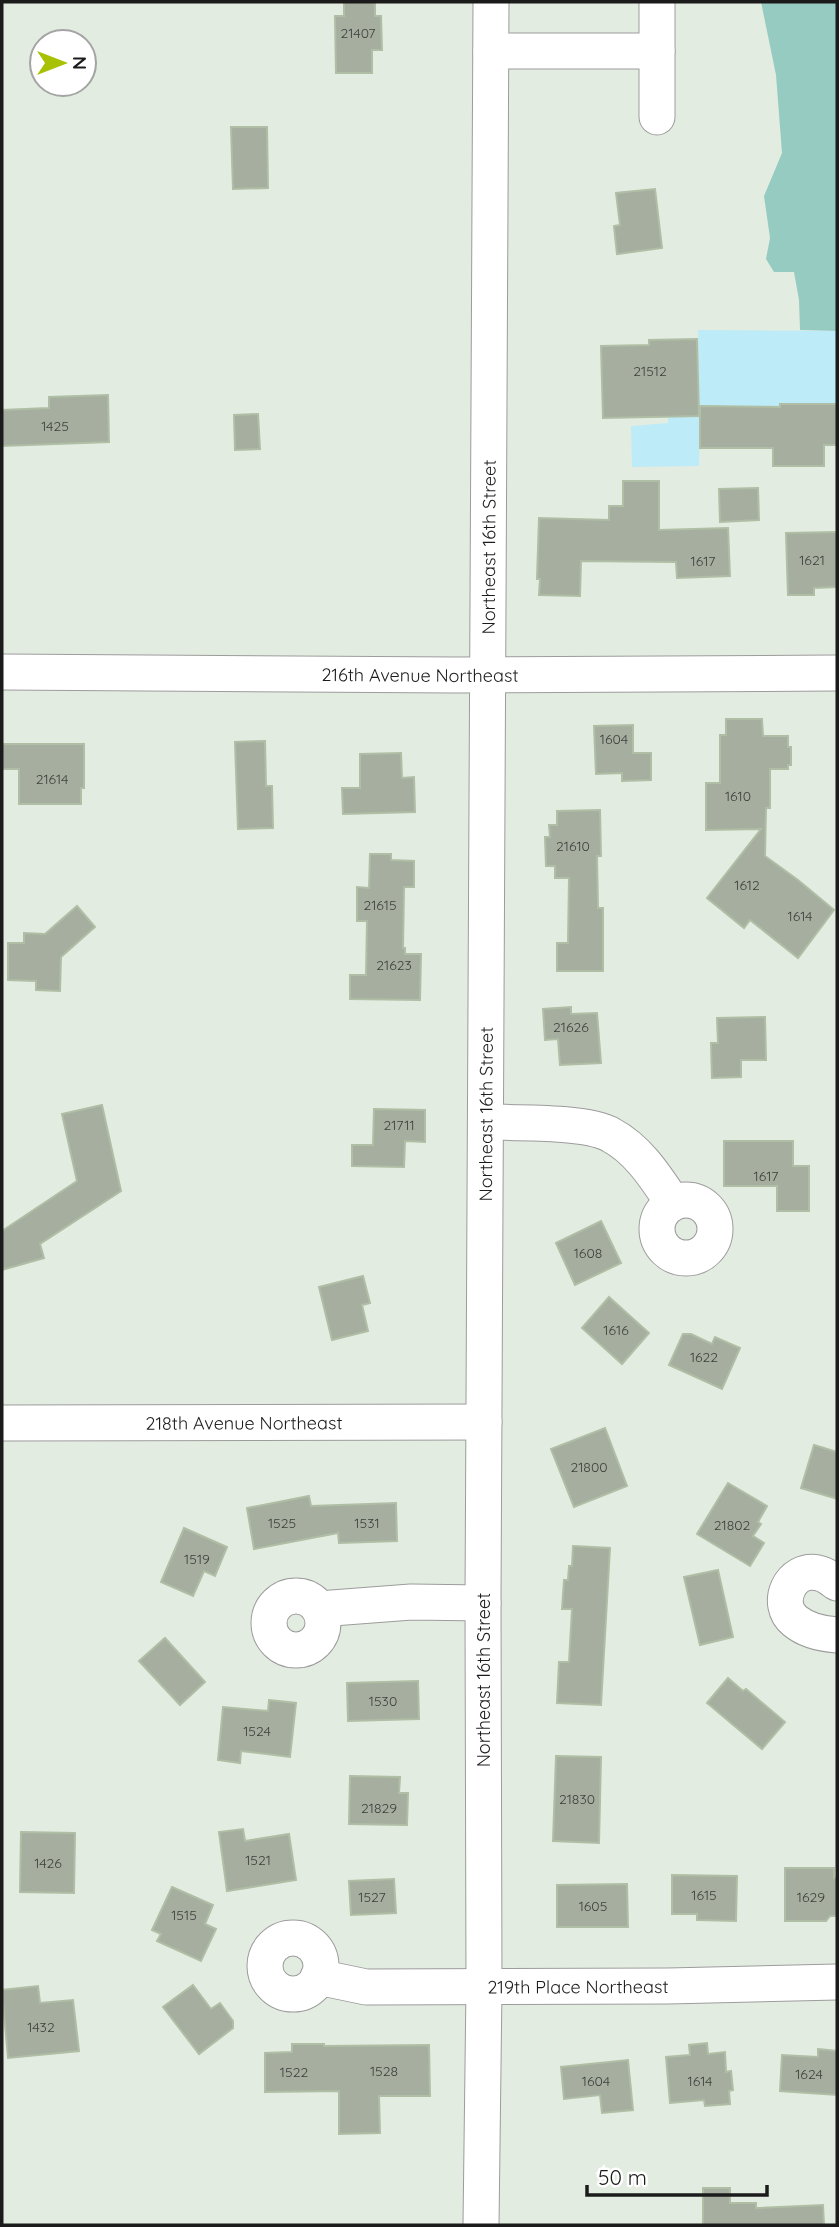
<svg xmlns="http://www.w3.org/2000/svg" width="839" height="2227" viewBox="0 0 839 2227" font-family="Quicksand,sans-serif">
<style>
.forest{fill:#96cbc2}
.park{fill:#bdebf7}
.building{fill:#a6aea0;stroke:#afbea4;stroke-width:2}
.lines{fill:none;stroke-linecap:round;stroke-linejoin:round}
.minor-casing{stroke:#9c9c9c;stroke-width:37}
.minor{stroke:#fff;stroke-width:35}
.labels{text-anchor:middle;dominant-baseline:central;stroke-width:6;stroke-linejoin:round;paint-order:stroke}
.number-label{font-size:14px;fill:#3e403c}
.street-label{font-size:18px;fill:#1b1b1b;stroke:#fff}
</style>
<rect width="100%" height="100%" fill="#e3ece1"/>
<path class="forest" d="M761 2H837V331L800 330 799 300 794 272H774L766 259 770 238 764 196 782 153 776 75Z"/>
<path class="park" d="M698 330 837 331V404H780V412L757 406H700L699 466 632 467 631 426 668 423 669 396 699 395Z"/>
<g class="building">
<path d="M344 2H375V16H381L382 50H372V73H336L335 16H344Z"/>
<path d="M231 127H267L268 188 233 189Z"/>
<path d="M655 189 662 248 617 254 614 226 620 225 616 193Z"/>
<path d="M697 339 699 416 603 418 601 346 649 345V340Z"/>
<path d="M108 395 109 442 2 446V410L49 408V397Z"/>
<path d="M780 404H837V445H824V466H773V448H700V406L780 407Z"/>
<path d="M258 414 260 449 235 450 234 415Z"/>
<path d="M623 481H659V530L728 528 730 576 677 578 676 562 581 561 580 596 539 595 540 579H537L539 518 609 520V506H623Z"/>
<path d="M758 488 759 520 720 522 719 489Z"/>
<path d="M837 532V587L814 588V595H788L786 533Z"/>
<path d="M726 719H762L763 736H788V747H791V765H788V769H770V808H766L765 856 798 880 834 910 798 958 750 920 744 928 707 898 761 829 706 830V783H720V735H726Z"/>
<path d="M633 725V753H651V780L622 781V773L596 774 594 726Z"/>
<path d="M265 741 266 786H272L273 828 238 829 235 742Z"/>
<path d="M2 744H84V788H81V804H19V769H2Z"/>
<path d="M401 753 402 778 414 777 415 812 343 814 342 788H360V754Z"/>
<path d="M600 810 601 856H597L598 908H603V971H557V943H568L569 878H555V866H546L545 837H550L549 825H557V811Z"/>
<path d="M370 854H391V860L414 861V887H404L403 948H405V954H421L420 1000 350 999V975H366L367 921H357V887L369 888Z"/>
<path d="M77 906 95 927 61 957 60 991 36 990V981L8 980V943H24V933L45 934Z"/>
<path d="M571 1007V1014L597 1013 601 1063 560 1065 558 1039 545 1040 543 1009Z"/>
<path d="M765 1017 766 1060H741V1077L712 1078 711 1043H718L717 1018Z"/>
<path d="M102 1105 121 1191 40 1244 44 1258 2 1270V1231L77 1181 62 1114Z"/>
<path d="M374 1109 425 1110V1142L405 1141 404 1167 352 1166V1145H373Z"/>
<path d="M724 1141H793V1166H809V1211H777V1186H724Z"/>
<path d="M601 1221 621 1263 575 1285 556 1243Z"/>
<path d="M363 1276 370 1303 362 1305 368 1331 332 1340 319 1287Z"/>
<path d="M609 1297 649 1333 622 1364 582 1328Z"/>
<path d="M683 1334H691L712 1344 715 1337 740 1348 722 1389 669 1365Z"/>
<path d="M605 1428 627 1486 574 1507 551 1449Z"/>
<path d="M814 1445 837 1452V1499L801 1488Z"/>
<path d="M728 1483 767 1506 758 1522 761 1524 753 1536 764 1543 750 1566 697 1534Z"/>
<path d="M309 1496 311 1506 396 1503 397 1541 339 1543 338 1533 254 1549 247 1508Z"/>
<path d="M184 1528 227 1547 215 1576 204 1571 193 1596 161 1582Z"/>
<path d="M573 1546 610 1548 601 1705 557 1703 559 1662H569L572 1609H562L564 1580H568L569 1566H572Z"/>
<path d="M718 1570 733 1637 700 1645 684 1577Z"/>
<path d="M165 1638 205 1682 180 1705 139 1661Z"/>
<path d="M728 1678 743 1691 746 1689 785 1722 762 1749 707 1703Z"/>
<path d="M418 1681 419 1719 348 1721 347 1683Z"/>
<path d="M269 1700 296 1703 290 1757 241 1751 240 1763 218 1760 223 1707 268 1711Z"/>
<path d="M556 1756 601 1757 599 1843 553 1841Z"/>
<path d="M350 1776 400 1777 399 1793H408L407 1825 349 1824Z"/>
<path d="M243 1829 245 1841 289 1834 296 1880 227 1891 219 1832Z"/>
<path d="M21 1832 75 1833 74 1893 20 1892Z"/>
<path d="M785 1868H834V1878H837V1916H830L826 1921H785Z"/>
<path d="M672 1875 737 1876 736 1921 697 1920V1914H672Z"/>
<path d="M394 1879 396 1913 351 1915 349 1881Z"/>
<path d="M627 1884 628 1927H557V1885Z"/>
<path d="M172 1887 213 1905 205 1924 216 1929 201 1961 157 1941 161 1934 152 1930Z"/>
<path d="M193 1985 211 2009 220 2003 233 2021V2028L199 2054 163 2007Z"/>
<path d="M38 1986 40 2003 73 2000 79 2051 8 2058 2 1990Z"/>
<path d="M707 2043 708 2054 725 2052 726 2072 731 2071 733 2090 729 2091 730 2104 705 2106 704 2100 670 2103 666 2057 690 2055 689 2045Z"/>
<path d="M292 2044H324V2046L429 2045 430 2096H379L380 2133 339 2134V2091L265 2092V2053L292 2052Z"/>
<path d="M818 2049 837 2051V2095L780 2091 782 2055 818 2057Z"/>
<path d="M628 2060 633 2110 602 2113 600 2095 564 2099 561 2067Z"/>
<path d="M703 2188H730V2203H756V2208L823 2205 824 2225H703Z"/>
</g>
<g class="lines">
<defs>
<g id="minor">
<path d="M657 2V117"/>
<path d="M491 51H657"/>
<path id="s1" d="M2 672 456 675 837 673"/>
<path d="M486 1122C516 1123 587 1121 611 1135 639 1150 656 1178 673 1203"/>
<circle cx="686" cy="1229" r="29"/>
<path id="s2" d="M2 1423 484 1422"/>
<path d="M837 1583C831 1579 825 1574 818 1573 790 1567 774 1604 795 1621 807 1631 823 1634 837 1635"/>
<circle cx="296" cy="1623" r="27"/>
<path d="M319 1609 411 1602 483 1603"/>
<circle cx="293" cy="1966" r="28"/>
<path id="s3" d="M318 1977 366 1987 668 1986 837 1982"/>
<path id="s4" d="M481 2225 484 1987 483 1603 491 2"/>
</g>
</defs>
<use href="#minor" class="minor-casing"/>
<use href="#minor" class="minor"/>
</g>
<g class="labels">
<g class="number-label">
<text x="358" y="33">21407</text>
<text x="650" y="371">21512</text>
<text x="55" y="426">1425</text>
<text x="812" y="560">1621</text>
<text x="703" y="561">1617</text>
<text x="614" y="739">1604</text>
<text x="52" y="779">21614</text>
<text x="738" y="796">1610</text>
<text x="573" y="846">21610</text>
<text x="747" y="885">1612</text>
<text x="380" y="905">21615</text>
<text x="800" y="916">1614</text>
<text x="394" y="965">21623</text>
<text x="571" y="1027">21626</text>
<text x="399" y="1125">21711</text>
<text x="766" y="1176">1617</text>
<text x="588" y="1253">1608</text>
<text x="616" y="1330">1616</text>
<text x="704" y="1357">1622</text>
<text x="589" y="1467">21800</text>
<text x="282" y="1523">1525</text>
<text x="367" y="1523">1531</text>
<text x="732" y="1525">21802</text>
<text x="197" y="1559">1519</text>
<text x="383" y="1701">1530</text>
<text x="257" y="1731">1524</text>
<text x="577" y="1799">21830</text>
<text x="379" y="1808">21829</text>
<text x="258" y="1860">1521</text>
<text x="48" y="1863">1426</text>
<text x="704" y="1895">1615</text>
<text x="372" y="1897">1527</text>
<text x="811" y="1897">1629</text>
<text x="593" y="1906">1605</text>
<text x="184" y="1915">1515</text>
<text x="41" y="2027">1432</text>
<text x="384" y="2071">1528</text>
<text x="294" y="2072">1522</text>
<text x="809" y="2074">1624</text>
<text x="596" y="2081">1604</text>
<text x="700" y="2081">1614</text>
</g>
<g class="street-label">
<text stroke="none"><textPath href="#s4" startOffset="1678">Northeast 16th Street</textPath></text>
<text stroke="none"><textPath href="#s1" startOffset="418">216th Avenue Northeast</textPath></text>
<text stroke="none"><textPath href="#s4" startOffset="1111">Northeast 16th Street</textPath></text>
<text stroke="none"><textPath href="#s2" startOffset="242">218th Avenue Northeast</textPath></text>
<text transform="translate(483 1680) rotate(-90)">Northeast 16th Street</text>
<text stroke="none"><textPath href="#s3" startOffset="261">219th Place Northeast</textPath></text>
</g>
</g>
<rect width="839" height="2227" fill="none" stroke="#1b1b1b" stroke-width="7"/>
<g transform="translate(63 63) rotate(90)"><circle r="33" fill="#ffffff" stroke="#a4a4a4" stroke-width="2"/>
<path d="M0-5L12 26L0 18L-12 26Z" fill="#a8c105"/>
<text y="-10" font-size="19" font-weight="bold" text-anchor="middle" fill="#1b1b1b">N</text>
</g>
<path d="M587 2185v10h180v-10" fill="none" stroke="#1b1b1b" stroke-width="3.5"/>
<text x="598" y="2185" font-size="21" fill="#1b1b1b" stroke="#ffffff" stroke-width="5" paint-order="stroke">50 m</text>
</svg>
